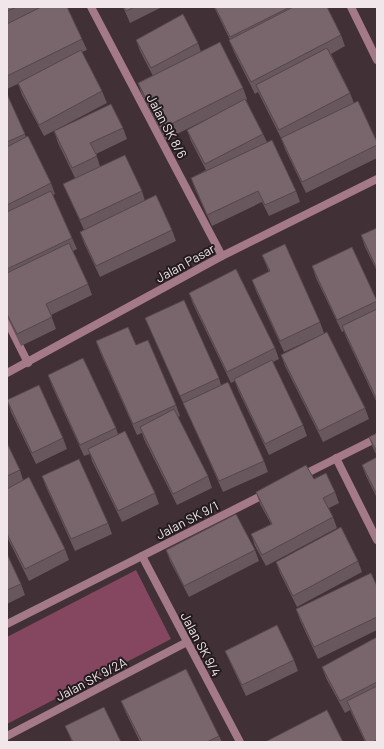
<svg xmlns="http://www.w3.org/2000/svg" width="384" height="749" viewBox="0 0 384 749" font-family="Barlow,sans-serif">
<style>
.green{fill:#85465f}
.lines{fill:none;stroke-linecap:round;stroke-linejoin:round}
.minor{stroke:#a47988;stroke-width:8}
.tertiary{stroke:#a47988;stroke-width:8}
.wall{fill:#68575d}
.building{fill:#79656c;stroke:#55474c}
.labels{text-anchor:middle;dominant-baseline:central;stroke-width:4;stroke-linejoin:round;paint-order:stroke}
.street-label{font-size:13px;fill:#f1e6e9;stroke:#231b1d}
</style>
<rect width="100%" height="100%" fill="#413036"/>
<path class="green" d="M136 570 171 639 7 724V637Z"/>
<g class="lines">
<g class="minor">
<path d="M91 7 222 256"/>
<path d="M351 7 377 60"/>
<path d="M7 321 28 363"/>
<path d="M336 458 377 540"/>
<path d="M301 476 377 438"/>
<path d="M142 556 240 742"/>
<path d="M7 624 267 493"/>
<path d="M7 736 187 642"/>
</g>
<path class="tertiary" d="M7 373 222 256 377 179"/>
</g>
<g class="wall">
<path d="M7 7H67L82 39 87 50 82 52 102 91 107 103 44 136 22 95 18 84 7 89Z"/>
<path d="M123 7H162L130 23Z"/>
<path d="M214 7H292L341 35 345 46 331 54 350 93 354 103 377 142V158L306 193 285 149 281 138 258 92 255 94 234 52 229 40H230Z"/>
<path d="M136 40 198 43 201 52 243 88 247 99 246 100 267 142 296 191 300 202 269 216 262 202 212 226 195 189 191 178 206 170 191 141 187 130 225 110 165 140 142 95 138 83 153 76 140 51Z"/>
<path d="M7 94 26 137 51 183 55 194 53 195 72 238 77 249 73 251 88 284 92 295 51 315 56 329 21 346 7 317Z"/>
<path d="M123 128 127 139 96 154 100 166 142 191 145 201 172 230 176 241 100 277 84 243 80 232 84 230 68 195 63 184 75 178 58 143 54 131Z"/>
<path d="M377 228V271L365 247 361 235Z"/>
<path d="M352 247 377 302V403L346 337 344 331 342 332 316 278 312 266Z"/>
<path d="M262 255 320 322 324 333 365 408 369 419 323 442 285 366 281 355 321 335 284 352 256 291 252 280 269 272Z"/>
<path d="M189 293 275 348 279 359 273 362 303 425 307 436 269 455 238 390 235 381 231 383 193 304Z"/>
<path d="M145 318 219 378 221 385 264 461 268 472 223 492 150 329Z"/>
<path d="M96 341 136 345 176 405 180 416 178 417 208 476 212 488 177 505 144 439 142 433 137 435 100 352Z"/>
<path d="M48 375 116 428 118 434 155 493 159 504 122 522 92 461 90 454 84 456 52 386Z"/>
<path d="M7 400 63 438 67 449 36 464 11 412Z"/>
<path d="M377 433V456L373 448 369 437Z"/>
<path d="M7 443 20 470 23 480 65 549 69 560 29 581 7 537Z"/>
<path d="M377 457V498L366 476 362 465Z"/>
<path d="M42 476 108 523 112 534 75 551 46 487Z"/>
<path d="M314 479 335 492 339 503 329 508 333 517 337 528 266 566 255 546 251 534 271 524 260 504 256 492Z"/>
<path d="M166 550H255L259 561 189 597 170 561Z"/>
<path d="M7 554 21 584 25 595 7 604Z"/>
<path d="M358 561 362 572 297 607 280 573 276 562Z"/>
<path d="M377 586V630L318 659 300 620 296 609Z"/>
<path d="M377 637V742H365L350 710 345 713 326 678 322 667Z"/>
<path d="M225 651 294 660 298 671 246 696 230 662Z"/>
<path d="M121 701 219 736 222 742H140L126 713Z"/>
<path d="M65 726 121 742H72Z"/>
</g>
<g class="building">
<path d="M7 7H17L7 11Z"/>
<path d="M41 7H67L82 39 7 76V24Z"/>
<path d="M124 7H135L126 11Z"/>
<path d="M215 7H290L230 37Z"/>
<path d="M293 7H327L341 35 251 82 229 40Z"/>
<path d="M183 14 198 43 151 68 136 40Z"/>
<path d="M220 42 243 88 161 129 138 83Z"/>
<path d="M327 48 350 93 279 130 256 85Z"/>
<path d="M81 50 102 91 39 125 18 83Z"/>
<path d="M7 94 25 134 7 142Z"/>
<path d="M245 99 263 134 205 164 187 130Z"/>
<path d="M358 101 377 142V145L302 182 281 138Z"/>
<path d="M111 104 123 128 90 143 97 156 72 168 54 131Z"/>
<path d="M28 136 51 183 7 205V147Z"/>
<path d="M272 140 296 191 265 205 258 191 207 215 191 178Z"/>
<path d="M125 155 142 191 80 220 63 184Z"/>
<path d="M51 191 72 238 7 269V212Z"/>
<path d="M156 195 172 230 96 266 80 232Z"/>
<path d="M377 228V269L361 235Z"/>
<path d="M69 243 88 284 46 304 52 317 17 334 7 314V273Z"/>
<path d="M285 244 320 322 280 341 252 280 270 271 262 255Z"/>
<path d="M352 247 377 301 337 320 312 266Z"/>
<path d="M236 269 275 348 227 372 189 293Z"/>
<path d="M184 300 219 378 180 396 145 318Z"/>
<path d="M377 309V400L342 326Z"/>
<path d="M128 327 136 345 148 340 176 405 133 424 96 341Z"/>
<path d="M327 332 365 408 319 431 281 355Z"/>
<path d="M83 358 116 428 80 445 48 375Z"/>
<path d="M272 360 303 425 265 444 234 379Z"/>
<path d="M228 382 264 461 219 481 183 403Z"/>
<path d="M39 385 63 438 32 453 7 400Z"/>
<path d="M174 409 208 476 173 494 140 427Z"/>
<path d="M125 431 155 493 118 511 88 449Z"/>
<path d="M377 433V452L369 437Z"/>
<path d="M7 443 20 470 7 476Z"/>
<path d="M377 457V495L362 465Z"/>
<path d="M79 459 108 523 71 539 42 476Z"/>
<path d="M306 465 314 479 326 473 335 492 323 498 333 517 262 555 251 534 272 524 256 492Z"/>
<path d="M29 477 65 549 25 569 7 534V489Z"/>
<path d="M236 514 255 550 184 586 166 550Z"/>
<path d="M341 527 358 561 293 596 276 562Z"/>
<path d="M7 554 21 584 7 590Z"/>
<path d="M371 573 377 586V617L314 647 296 609Z"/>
<path d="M277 625 294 660 242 685 225 651Z"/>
<path d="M377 637V682L340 701 322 667Z"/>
<path d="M186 669 219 736 207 742H142L121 701Z"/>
<path d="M377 686V740L373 742H366L347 701Z"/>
<path d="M104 707 121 742H73L65 726Z"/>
<path d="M327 710 343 742H265Z"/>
</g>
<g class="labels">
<g class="street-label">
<text transform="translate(167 126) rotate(62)">Jalan SK 8/6</text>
<text transform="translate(185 263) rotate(-29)">Jalan Pasar</text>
<text transform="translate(187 520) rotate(-27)">Jalan SK 9/1</text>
<text transform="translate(201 644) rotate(62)">Jalan SK 9/4</text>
<text transform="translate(91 679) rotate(-28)">Jalan SK 9/2A</text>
</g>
</g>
<rect width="384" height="749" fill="none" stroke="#f1e6e9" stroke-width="16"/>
</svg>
